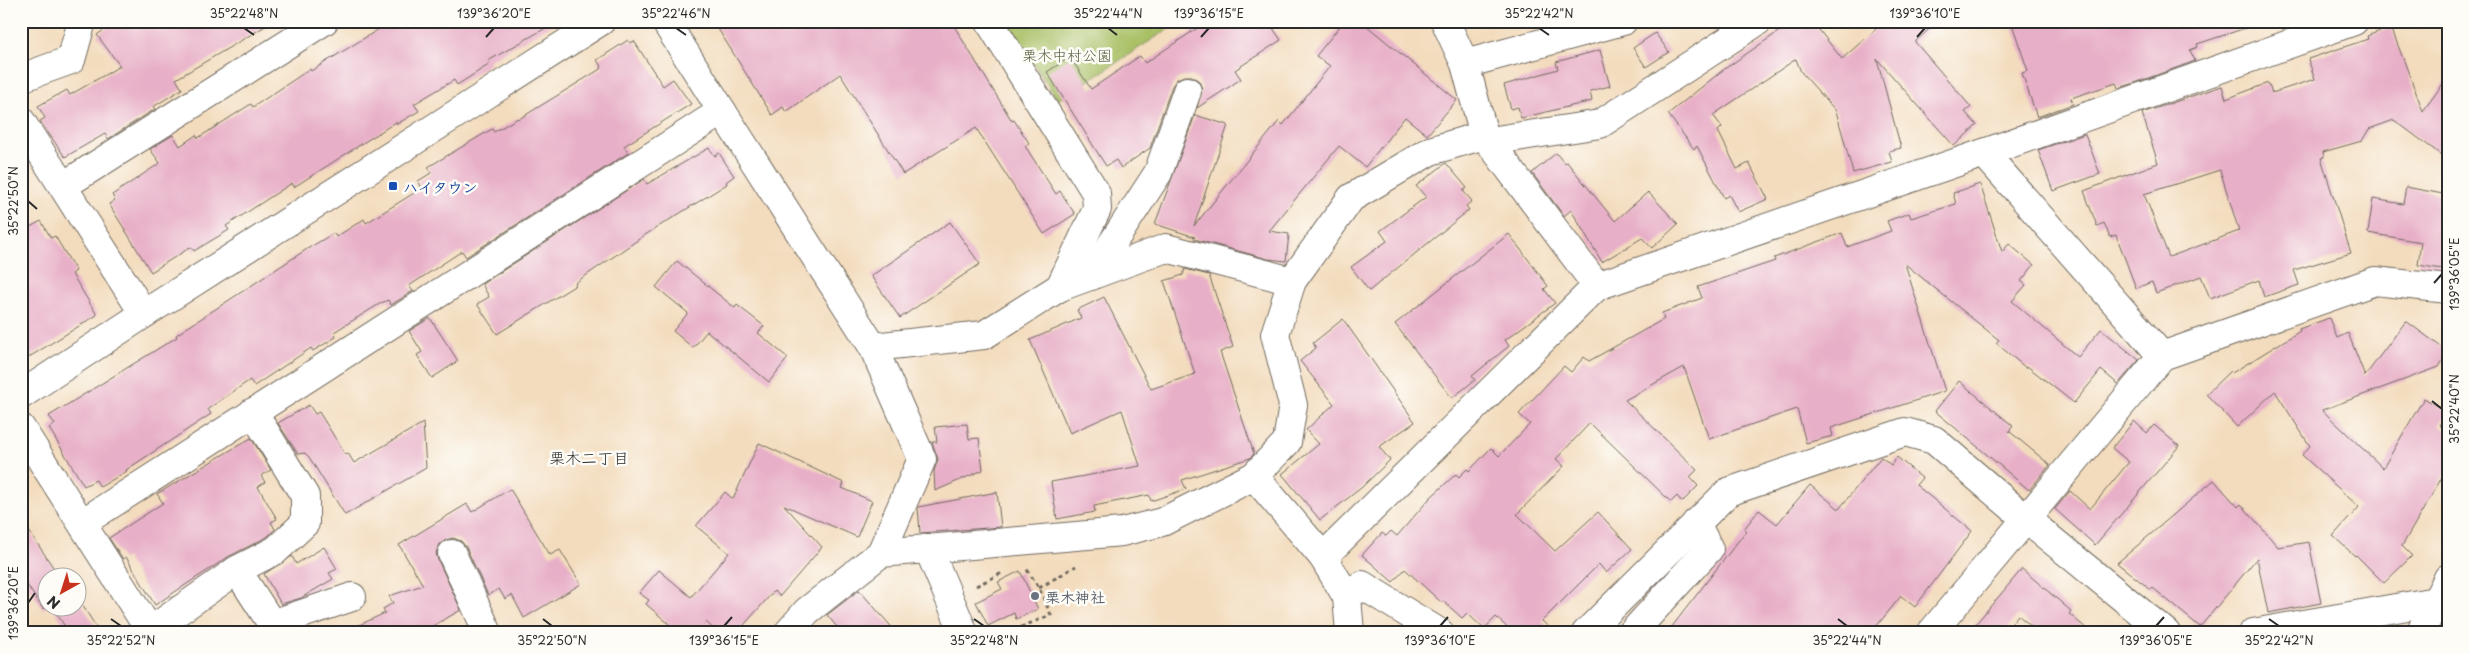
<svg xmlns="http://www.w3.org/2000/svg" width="2469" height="654" viewBox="0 0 2469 654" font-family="'Playpen Sans','Klee One',sans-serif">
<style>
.green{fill:#a7bf64;stroke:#697548}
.building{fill:#e8b0c8;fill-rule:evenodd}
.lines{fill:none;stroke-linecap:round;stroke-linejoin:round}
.minor-casing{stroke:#71695e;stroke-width:30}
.path{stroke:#71695e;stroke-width:3;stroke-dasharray:4 4;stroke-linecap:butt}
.minor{stroke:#fff;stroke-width:28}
.ticks{fill:none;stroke:#2b2b2b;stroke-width:2}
.transit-dot{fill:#1a4fb4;stroke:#fdfcf7;stroke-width:2}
.worship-dot{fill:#6b7280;stroke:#fdfcf7;stroke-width:2}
.labels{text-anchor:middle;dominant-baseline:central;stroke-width:5;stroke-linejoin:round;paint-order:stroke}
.park-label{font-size:15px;fill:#565f3f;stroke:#fdfcf7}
.transit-label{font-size:15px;font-weight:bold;fill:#164399;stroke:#fdfcf7;text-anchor:start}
.worship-label{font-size:15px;font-weight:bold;fill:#5b616d;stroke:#fdfcf7;text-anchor:start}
.neighbourhood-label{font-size:16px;fill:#2b2b2b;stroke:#fdfcf7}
.neatline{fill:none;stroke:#2b2b2b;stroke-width:2}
.ticks-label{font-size:12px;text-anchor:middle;fill:#2b2b2b}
</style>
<rect width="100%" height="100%" fill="#fdfcf7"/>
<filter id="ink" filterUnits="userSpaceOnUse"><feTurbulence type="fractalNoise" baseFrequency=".02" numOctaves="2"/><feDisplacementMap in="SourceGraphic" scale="10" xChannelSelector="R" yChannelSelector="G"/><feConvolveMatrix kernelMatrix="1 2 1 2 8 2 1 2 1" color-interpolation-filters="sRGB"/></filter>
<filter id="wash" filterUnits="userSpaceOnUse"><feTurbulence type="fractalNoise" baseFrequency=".0096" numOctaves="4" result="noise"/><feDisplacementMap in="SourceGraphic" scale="20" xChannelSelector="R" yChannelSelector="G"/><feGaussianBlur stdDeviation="1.12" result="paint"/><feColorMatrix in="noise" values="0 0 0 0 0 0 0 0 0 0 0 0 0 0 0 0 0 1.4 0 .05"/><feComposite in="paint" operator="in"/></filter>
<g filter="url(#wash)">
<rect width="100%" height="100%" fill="#f3dcbd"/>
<path class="green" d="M1004 21H1181L1058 100Z"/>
<g id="blocks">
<g class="building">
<path d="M116 21H274L176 79 182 89 153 107 155 109 108 139 105 134 65 157 40 121 45 118 38 106 67 90 70 95 120 66 97 35Z"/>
<path d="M392 21H558L488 61 490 64 457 85 454 80 414 104 419 111 397 124 396 122 294 187 292 183 226 226 229 230 194 251 191 247 151 272 109 204 115 200 112 195 160 163 150 149 173 135 180 146 196 135 198 138 251 104 253 107 310 69 311 71Z"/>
<path d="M713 21H951L1012 121 1014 120 1029 143 1025 146 1056 194 1060 191 1075 214 1044 234 976 128 903 174 840 74 786 112 783 107 772 115Z"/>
<path d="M1208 21H1268L1281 40 1235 70 1241 79 1197 108 1202 89 1199 81 1192 76H1184L1177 79 1172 86 1150 148 1121 168 1116 160 1106 166 1047 72 1070 57 1091 89 1140 56 1145 63Z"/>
<path d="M1344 21H1361L1457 100 1427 135 1405 117 1365 167 1339 146 1269 231 1289 234 1286 261 1268 259 1194 239 1195 237 1155 224 1195 115 1228 125 1194 226 1279 121 1283 125 1330 66 1316 56Z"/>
<path d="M1794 21H1812L1842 59 1885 21H1938L1915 42 1971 107 1965 112 1977 125 1954 146 1877 59 1901 148 1889 151 1892 162 1853 173 1836 111 1801 72 1796 59 1713 115 1722 127 1718 131 1737 169 1749 163 1768 199 1738 212 1729 195 1724 198 1697 146 1694 149 1668 114 1723 70Z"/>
<path d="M2011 21H2252V26L2197 44 2198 47 2190 50 2195 61 2132 84 2118 88 2116 83 2071 98 2073 104 2037 117 2022 73 2028 71Z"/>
<path d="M2391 27 2423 111 2448 77V160L2394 120 2369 129 2362 141 2323 152 2324 157 2321 158 2351 253 2294 270 2299 285 2264 297 2259 280 2210 298 2201 276 2156 293 2152 282 2136 288 2116 235 2110 237 2104 223 2097 226 2084 191 2158 163 2142 113 2222 86 2226 99 2268 83 2272 93 2315 79 2308 59 2368 39 2367 36ZM2220 170 2239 231 2169 257 2144 194Z"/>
<path d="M1655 33 1669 52 1646 67 1633 48Z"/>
<path d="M628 40 630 43 634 41 663 86 673 79 691 104 624 146 628 153 466 257 462 251 409 286 413 291 391 305 388 300 381 303 334 332 336 337 313 351 311 348 254 386 250 380 208 409 211 414 126 470 127 471 100 487 96 480 84 486 49 428 55 424 49 416 177 337 176 335 307 249 334 233 336 237 364 219 366 223 422 188 418 181 431 173 428 167 492 129 494 132 518 118 519 119 602 68 597 60Z"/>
<path d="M1600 50 1610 86 1590 91 1592 101 1521 118 1518 107 1511 109 1504 85 1558 69 1556 62Z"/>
<path d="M2085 134 2100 174 2053 191 2038 150Z"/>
<path d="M709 148 715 156 719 153 734 176 726 182 727 184 645 235 575 283 576 285 497 334 477 304 489 297 482 284 644 179 647 184Z"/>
<path d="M1556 153 1564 163 1567 162 1615 221 1648 192 1678 224 1652 248 1642 238 1602 262 1571 210 1564 216 1532 173Z"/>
<path d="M1446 163 1467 188 1463 191 1472 201 1466 206 1469 210 1369 291 1351 267 1387 241 1380 231 1426 197 1416 186Z"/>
<path d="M1980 184 2002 252 2009 244 2034 265 2021 281 2026 285 2012 301 2078 357 2101 329 2139 360 2118 384 2101 370 2074 403 2027 366 2026 368 1996 343 1999 340 1905 264 1945 391 1831 428 1833 436 1806 443 1797 409 1709 439 1684 367 1625 400 1697 470 1690 477 1698 486 1682 502 1677 496 1671 502 1590 423 1556 459 1564 466 1517 514 1555 551 1598 512 1632 549 1606 573 1599 564 1542 621 1555 633H1513L1496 617 1484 629 1467 613 1462 618 1443 601 1441 602 1405 569 1393 582 1362 555 1382 533 1386 536 1391 531 1397 536 1430 498 1456 474 1459 477 1467 469 1469 471 1491 448 1499 456 1530 424 1519 414 1564 366 1571 372 1584 357 1589 361 1664 319 1662 313 1702 298 1698 287 1775 261 1774 258 1842 233 1847 247 1891 231 1887 221 1909 213 1911 218 1956 204 1953 193Z"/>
<path d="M2406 187 2448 195V270L2418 265 2421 242 2368 233 2373 199 2403 204Z"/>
<path d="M41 221 51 238 55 236 76 271 72 274 97 315 21 362V232Z"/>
<path d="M950 222 980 264 900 318 871 276Z"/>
<path d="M1509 234 1548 286 1544 289 1555 303 1505 340 1509 346 1472 376 1475 380 1452 398 1395 324Z"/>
<path d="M677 261 735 308 737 305 764 326 758 333 788 358 769 382 707 331 693 348 673 331 688 313 656 287Z"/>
<path d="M1185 269 1209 275 1233 347 1220 352 1254 454 1250 458 1182 480 1186 489 1151 501 1149 495 1094 506 1095 512 1057 519 1051 482 1140 466 1122 410 1070 433 1030 340 1081 318 1077 310 1104 297 1151 389 1195 374 1164 281 1183 275Z"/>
<path d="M430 318 458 361 432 378 417 355 422 352 409 331Z"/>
<path d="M2329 318 2337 338 2348 333 2365 376 2406 321 2448 352 2439 367 2322 410 2383 468 2424 398 2448 412 2439 425 2448 430V467L2402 546 2412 556 2384 583 2356 555 2355 556 2333 536 2359 507 2302 455 2310 446 2275 391 2237 427 2206 394 2230 371 2232 373 2300 331 2299 329Z"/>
<path d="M1343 319 1415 422 1379 447 1390 460 1361 488 1320 520 1282 474 1319 444 1306 430 1334 404 1300 361 1316 348 1313 343Z"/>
<path d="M1959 381 2013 426 2009 431 2050 465 2029 490 1935 411Z"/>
<path d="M309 405 315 414 319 412 345 454 348 453 354 463 423 423 426 468 345 515 309 457 305 453 298 454 278 423Z"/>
<path d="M2134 421 2147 433 2154 425 2179 446 2095 545 2055 509 2070 491 2090 509 2129 462 2112 448Z"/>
<path d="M967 424 969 439 979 438 983 470 935 491 934 471 938 459 932 442H937L935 427Z"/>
<path d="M251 438 271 470 261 476 265 482 258 487 277 519 271 522 275 529 267 537 228 557 155 605 126 557 123 559 109 538 163 503 157 494Z"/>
<path d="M759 443 844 483 842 488 872 501 857 537 784 505 822 547 780 596 774 591 737 633H718L706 622 697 633H661L669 624 646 604 649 600 639 593 659 570 691 597 729 553 696 526 725 492 733 499Z"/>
<path d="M1881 457 1891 465 1897 457 1922 478 1916 485 1972 531 1915 607 1901 596 1871 633H1667L1746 531 1744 529 1759 510 1777 524 1810 485 1839 509Z"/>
<path d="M2214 480 2238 507 2241 504 2278 547 2309 542 2321 603 2268 613 2257 558 2200 627 2153 588 2151 590 2117 563Z"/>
<path d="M510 489 550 555 560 550 581 584 524 618 512 595 505 599 499 589 488 595 466 547 461 541 453 538 446 540 439 545 436 553 438 560 461 610 420 633H342L385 613 383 609 393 603 389 596 423 585 399 545 467 504 472 512Z"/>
<path d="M997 492 1001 527 920 533 918 507Z"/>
<path d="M21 519 59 576H48V606L43 609 21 576Z"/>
<path d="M324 547 337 569 329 573 333 579 301 598 281 604 264 574 292 556 296 564Z"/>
<path d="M2022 569 2071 611 2069 614 2092 633H2039L2018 615 2003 633H1968Z"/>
<path d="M1020 571 1038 609 1016 619 1014 613 988 626 976 602 1002 589 998 582Z"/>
<path d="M859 590 897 633H842L827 615Z"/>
<path d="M81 603 100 633H69L52 606H78Z"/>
</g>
</g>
</g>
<g filter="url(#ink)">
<use href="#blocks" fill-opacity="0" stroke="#71695e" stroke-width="1"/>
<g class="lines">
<defs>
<g id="minor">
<path d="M665 21 722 111"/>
<path d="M1445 21 1465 64 1484 135 1597 286"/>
<path d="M1465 64 1623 21"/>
<path d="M21 78 71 60 82 21"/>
<path d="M21 121 144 314"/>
<path d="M1490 141 1600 124 1758 21"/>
<path d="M1984 153 2162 356"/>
<path d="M63 186 324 21"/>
<path d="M1091 276 1158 173 1187 91"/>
<path d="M1060 287 1166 248 1292 281"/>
<path d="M873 347 984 335 1060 287 1097 209 1096 193 989 21"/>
<path d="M21 395 144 314 601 21"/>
<path d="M21 428 150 631 237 570 276 550 305 523V496L253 412"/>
<path d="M1254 476 1323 557 1347 597 1362 585 1440 633"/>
<path d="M82 523 722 111 873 347 922 459 881 553 807 611 788 633"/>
<path d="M928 548 964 633"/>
<path d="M881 553 1122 532 1162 522 1254 476 1287 442 1293 405 1275 334 1292 281 1351 198 1430 151 1484 135"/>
<path d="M452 554 488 633"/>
<path d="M1323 557 1597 286 1984 153 2354 21"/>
<path d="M237 570 272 624 352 597"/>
<path d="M1347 597 1350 633"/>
<path d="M1586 633 1728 492 1905 432 1934 440 2026 519 2166 633"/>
<path d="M1632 633 1709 549 1696 523"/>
<path d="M1931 633 2162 356 2375 281 2448 289"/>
<path d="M2253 633 2436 601"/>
<path d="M2420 633 2448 578"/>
</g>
</defs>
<use href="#minor" class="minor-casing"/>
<g class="path">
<path d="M976 586 1004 572"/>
<path d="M1039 588 1076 566"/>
<path d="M1006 633 1051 615 1039 588 1026 568"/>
</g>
<use href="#minor" class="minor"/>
</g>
</g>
<path class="ticks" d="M244 28 254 35M676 28 686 35M1108 28 1117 35M1539 28 1549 35M486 37 494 28M1201 37 1209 28M1917 37 1925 28M28 201 37 209M2434 283 2442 274M2432 401 2442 409M28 603 35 593M111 619 121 626M543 619 552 626M974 619 984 626M1838 619 1847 626M2269 619 2279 626M724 626 732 617M1440 626 1448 617M2156 626 2164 617"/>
<rect class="transit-dot" x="388" y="181" width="10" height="10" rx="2.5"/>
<circle class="worship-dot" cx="1035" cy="596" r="5"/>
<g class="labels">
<g class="park-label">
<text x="1067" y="54">栗木中村公園</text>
</g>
<g class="transit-label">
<text x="403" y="186">ハイタウン</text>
</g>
<g class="worship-label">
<text x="1045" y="596">栗木神社</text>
</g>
<g class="neighbourhood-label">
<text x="589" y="457">栗木二丁目</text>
</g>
</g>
<rect width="2469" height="654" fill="none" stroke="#fdfcf7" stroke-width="55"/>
<g transform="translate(62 592) rotate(219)"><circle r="24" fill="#fdfcf7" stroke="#a9a8a5"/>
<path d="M0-4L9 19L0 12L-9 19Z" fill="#c8321e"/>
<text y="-8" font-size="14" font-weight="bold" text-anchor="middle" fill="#2b2b2b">N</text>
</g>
<rect x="28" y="28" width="2414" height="598" class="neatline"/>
<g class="ticks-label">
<text x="244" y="18">35°22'48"N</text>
<text x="494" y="18">139°36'20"E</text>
<text x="676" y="18">35°22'46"N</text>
<text x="1108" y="18">35°22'44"N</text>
<text x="1209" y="18">139°36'15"E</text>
<text x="1539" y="18">35°22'42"N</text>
<text x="1925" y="18">139°36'10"E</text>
<text transform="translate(14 201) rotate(-90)" y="4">35°22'50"N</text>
<text transform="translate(2455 274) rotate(-90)" y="4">139°36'05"E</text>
<text transform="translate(2455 409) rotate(-90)" y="4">35°22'40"N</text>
<text transform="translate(14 603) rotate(-90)" y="4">139°36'20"E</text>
<text x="121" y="645">35°22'52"N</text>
<text x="552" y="645">35°22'50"N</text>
<text x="724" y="645">139°36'15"E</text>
<text x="984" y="645">35°22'48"N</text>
<text x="1440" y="645">139°36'10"E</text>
<text x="1847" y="645">35°22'44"N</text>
<text x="2156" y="645">139°36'05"E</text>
<text x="2279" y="645">35°22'42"N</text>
</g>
</svg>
